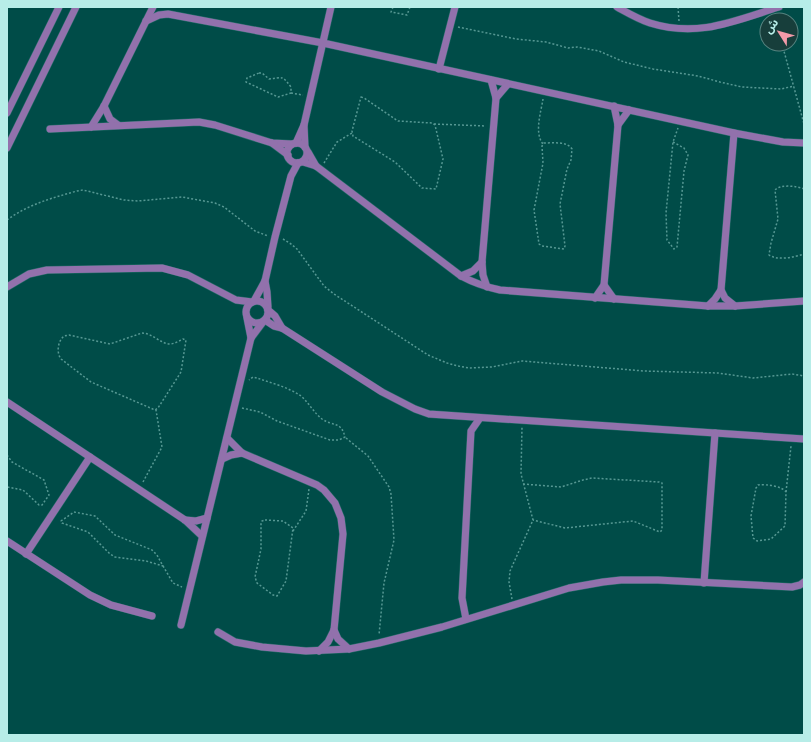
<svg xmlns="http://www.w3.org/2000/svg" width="811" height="742" viewBox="0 0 811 742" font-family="Signika,'Noto Sans Arabic',sans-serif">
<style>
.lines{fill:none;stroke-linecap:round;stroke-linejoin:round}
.street-casing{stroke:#256c68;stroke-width:8}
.path{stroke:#569893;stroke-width:1.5;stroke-dasharray:2 2;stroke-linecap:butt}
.street{stroke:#9271ac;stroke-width:7}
</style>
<rect width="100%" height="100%" fill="#004c48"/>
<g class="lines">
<defs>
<g id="street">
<path d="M617 7C628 13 638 19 650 23 698 38 734 21 779 7"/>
<path d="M146 21 159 15 168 14 323 43 734 133 783 142 804 143"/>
<path d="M439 69 455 7"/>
<path d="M496 98 508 84"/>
<path d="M104 106 110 119 118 125"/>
<path d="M7 113 59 7"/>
<path d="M304 125 305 147"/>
<path d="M618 125 629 110"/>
<path d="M91 127 104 106 153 7"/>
<path d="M50 129 199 122 215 125 272 143 292 144"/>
<circle cx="297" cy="153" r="10"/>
<path d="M272 143 288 155"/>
<path d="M296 143 304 125 331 7"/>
<path d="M7 148 76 7"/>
<path d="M308 152 316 166"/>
<path d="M303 162 316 166 461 276C474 283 486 287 500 290L708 306H735L804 301"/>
<path d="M461 276 473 271 482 262"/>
<path d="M265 281 267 292 268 307"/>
<path d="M7 287 29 274 47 270 162 268 188 275 236 300 252 302"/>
<path d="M487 287 483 275 482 262 496 98 491 80"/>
<path d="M721 290 725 298 735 306"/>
<path d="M595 298 604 285"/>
<path d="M614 299 604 285 618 125 614 106"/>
<circle cx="257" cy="312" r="11"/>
<path d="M254 301 265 281 275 237 291 176 298 163"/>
<path d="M708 306 715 299 721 290 734 133"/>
<path d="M268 310 275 316 282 328"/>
<path d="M247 318 251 338"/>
<path d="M265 320 274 326 282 328 382 392 415 409 429 414 804 439"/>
<path d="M7 402 185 520 202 536"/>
<path d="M227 438 242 453 317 485 324 490 335 503 341 518 343 534 334 630 328 642 319 651"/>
<path d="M222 459 231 455 242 453"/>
<path d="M185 520 196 521 207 518"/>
<path d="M7 541 90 595 111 605 152 616"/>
<path d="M26 554 90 457"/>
<path d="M704 583 715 433"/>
<path d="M466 619 462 598 471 431 480 418"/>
<path d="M181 625 251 338 263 322"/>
<path d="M334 630 338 639 349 649"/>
<path d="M218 632 235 642 262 647 306 651 349 649 379 643 442 627 569 588 603 582 621 580H658L792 587 800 585 804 582"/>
</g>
</defs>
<use href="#street" class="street-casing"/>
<g class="path">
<path d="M393 7 391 12 407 15 410 7"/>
<path d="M678 7 679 21"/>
<path d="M458 27 516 39 546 42 568 48 577 47 599 51 624 62 653 69 698 76 720 82 742 87 781 89 794 86"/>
<path d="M782 44 804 124"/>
<path d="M259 73H262L269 79C283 78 281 74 291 87V93L278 97 246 82 247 78Z"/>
<path d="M291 93 303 95"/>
<path d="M361 97 364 98 398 121 432 123 435 125 443 159 436 189 422 188 395 162 353 136 352 131Z"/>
<path d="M543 99C541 112 534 133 543 144"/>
<path d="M434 124 486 126"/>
<path d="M673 142 684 148 688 155 684 171 677 247 674 249 667 240 666 213 673 142 678 128"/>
<path d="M544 143C553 143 567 141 572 149L571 160 567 169 560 204 565 246 564 249 542 246 539 244 534 210 543 163 542 146Z"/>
<path d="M324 163 337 142 352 133"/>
<path d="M804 189C797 186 780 184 775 190L778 219 771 243 769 255C778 261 794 257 804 254"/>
<path d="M7 220C29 204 52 198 77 191L83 190 124 200 138 201 182 197 215 203 224 207 255 231 268 236"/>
<path d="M283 239 291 244 297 249 324 286 334 294 428 355 447 363 458 366 469 368 492 367 522 361 644 371 718 373 753 378 792 374 804 376"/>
<path d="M142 333C152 333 161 344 170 344 174 344 179 341 183 339L186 340 181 372 158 408 155 410 91 382 61 359C56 352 58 341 64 336L69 335 110 344Z"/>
<path d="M242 408 260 412 277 421 330 440H339L345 437C341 421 334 427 322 419 314 413 309 403 301 396 288 387 271 383 257 378L253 377 249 380"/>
<path d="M346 438 368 456 389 487 391 494 394 540 384 583 379 635"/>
<path d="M7 455 12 462 44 480 49 495 42 505H39L23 490 7 487"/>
<path d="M143 482 162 447 156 410"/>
<path d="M523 484 561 487 583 480 592 478 659 482 662 483V530L660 532 633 521 565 528 533 520"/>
<path d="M758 485C766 484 782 486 786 492L785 526 771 539 757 541 753 538 751 516 756 488Z"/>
<path d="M786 492 791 446"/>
<path d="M74 512 95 516 115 535 152 550 157 555 163 566 146 561 115 557 110 554 88 532 62 523 61 521Z"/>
<path d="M265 520 283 521 293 528 286 581 277 596 273 595 257 583 255 577 261 549V524L262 521Z"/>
<path d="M293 531 306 511 309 489"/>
<path d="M163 566 173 583 182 587"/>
<path d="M512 599 509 582 510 571 533 520 521 474 522 427"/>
</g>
<use href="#street" class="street"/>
</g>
<rect width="811" height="742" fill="none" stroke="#b7ede8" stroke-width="16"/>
<g transform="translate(779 32) rotate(307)"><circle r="19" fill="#173e3b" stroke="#578480"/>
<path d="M0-3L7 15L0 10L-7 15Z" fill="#f39aa9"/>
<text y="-6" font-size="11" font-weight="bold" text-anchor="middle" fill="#b7ede8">ش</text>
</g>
</svg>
